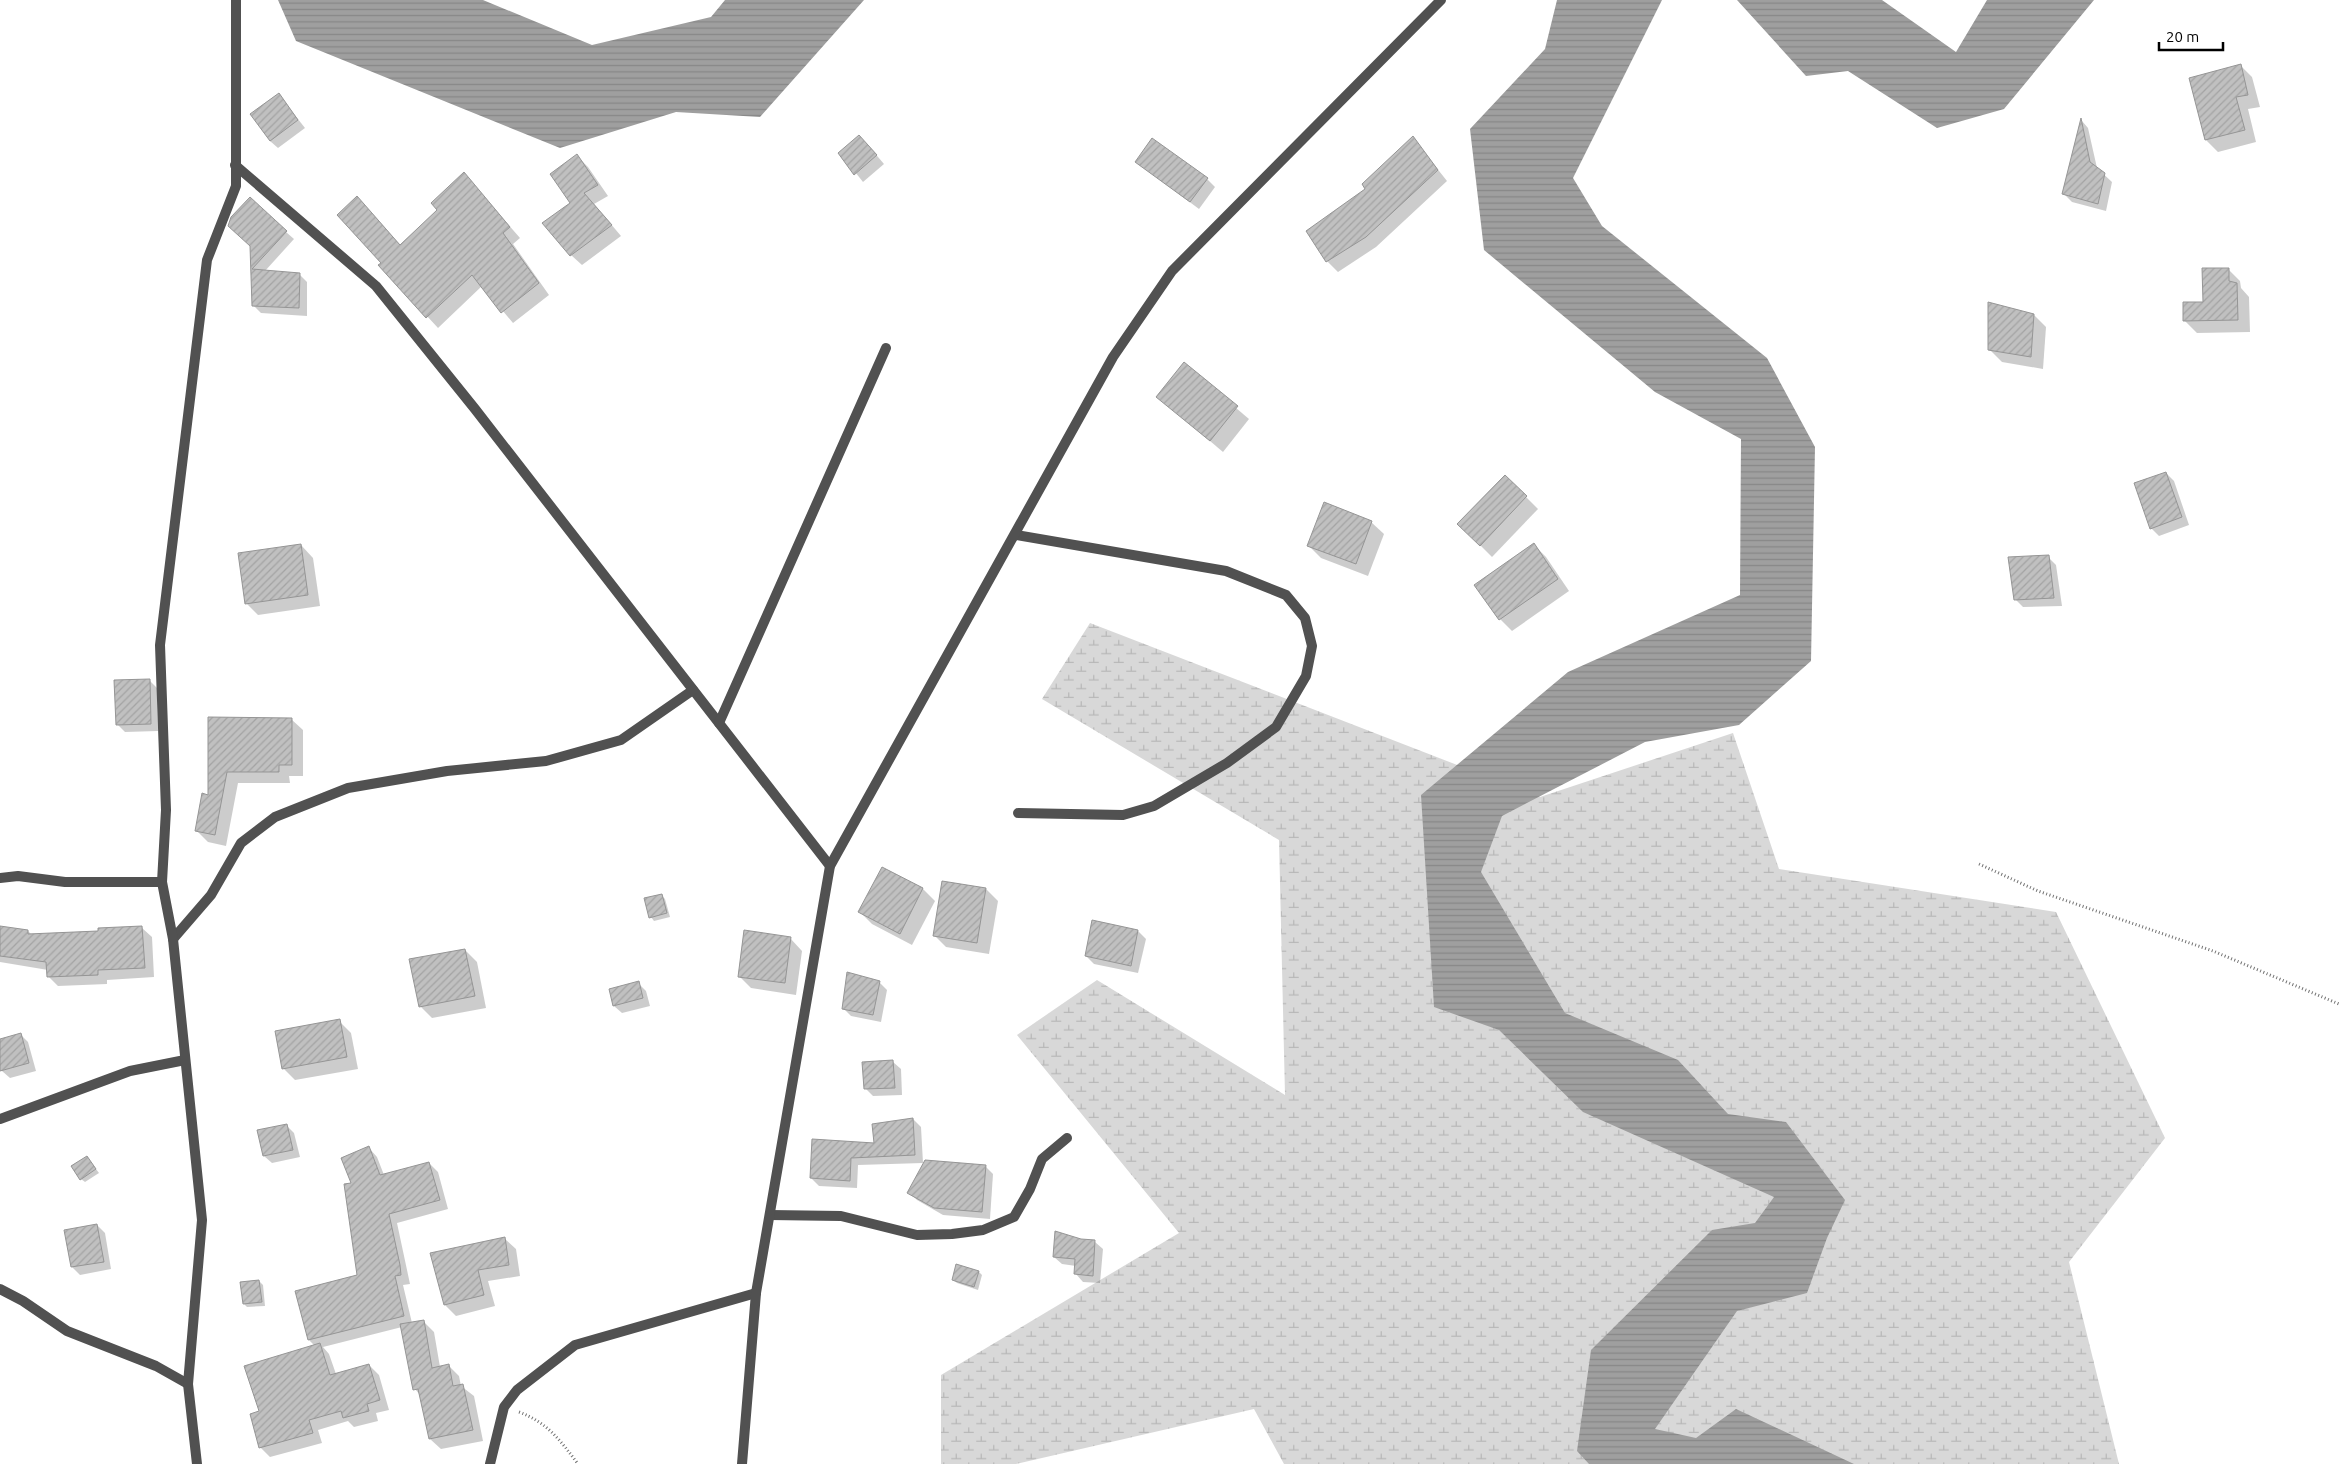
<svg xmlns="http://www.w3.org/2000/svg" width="2339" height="1464" viewBox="0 0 2339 1464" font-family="Ubuntu,sans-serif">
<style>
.wetland{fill:url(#wetland-marsh)}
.water{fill:url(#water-rules)}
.shadow{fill:#0003}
.building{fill:url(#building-hatch);stroke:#959595}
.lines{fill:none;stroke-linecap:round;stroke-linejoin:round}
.path{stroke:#737373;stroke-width:3;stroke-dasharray:1 2.5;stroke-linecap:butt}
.street{stroke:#515151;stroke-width:10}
</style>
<defs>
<pattern id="wetland-marsh" width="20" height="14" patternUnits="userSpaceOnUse" patternTransform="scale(1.25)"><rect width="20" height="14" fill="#d8d8d8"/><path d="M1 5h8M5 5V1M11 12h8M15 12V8" fill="none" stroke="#b8b8b8"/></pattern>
<pattern id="water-rules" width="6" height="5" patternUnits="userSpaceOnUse" patternTransform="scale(1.25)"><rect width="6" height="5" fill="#9f9f9f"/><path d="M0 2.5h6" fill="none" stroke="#878787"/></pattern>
<pattern id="building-hatch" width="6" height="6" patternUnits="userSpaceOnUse" patternTransform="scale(1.25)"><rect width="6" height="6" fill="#c0c0c0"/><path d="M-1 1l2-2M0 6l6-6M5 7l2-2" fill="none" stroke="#a3a3a3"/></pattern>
</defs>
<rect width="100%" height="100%" fill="#fff"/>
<path class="wetland" d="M1090 623 1540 797 1733 733 1779 869 2056 912 2165 1138 2069 1262 2119 1464H1284L1254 1409 1016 1464H941V1375L1179 1233 1017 1035 1097 980 1285 1095 1279 840 1042 699Z"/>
<g class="water">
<path d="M278 0H483L592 45 711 17 725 0H864L760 117 676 112 560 148 296 41Z"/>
<path d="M1557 0H1662L1573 178 1602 226 1767 358 1815 447 1811 661 1739 725 1645 742 1502 816 1481 872 1565 1013 1678 1060 1728 1114 1786 1122 1845 1200 1827 1238 1807 1293 1737 1311 1655 1429 1696 1438 1736 1409 1854 1464H1589L1577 1451 1591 1350 1712 1230 1755 1223 1774 1197 1583 1112 1499 1030 1434 1007 1421 795 1568 672 1740 595 1741 439 1655 392 1484 250 1470 129 1545 49Z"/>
<path d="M1737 0H1882L1956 52 1987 0H2094L2004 109 1937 128 1848 71 1806 76Z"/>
</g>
<g class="shadow">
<path d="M2240 65 2252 77 2260 107 2248 109 2256 142 2218 152 2206 140 2190 79Z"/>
<path d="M279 95 305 128 278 148 270 141Z"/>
<path d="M2082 121 2088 128 2097 168 2112 182 2106 211 2072 202 2064 194Z"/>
<path d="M1413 138 1447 181 1376 247 1338 272 1327 261 1308 231 1367 189Z"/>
<path d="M867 144 884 164 863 182 840 153Z"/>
<path d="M577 156 588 167 608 196 594 204 621 236 582 265 571 255V203Z"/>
<path d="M1136 162 1207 179 1215 187 1199 209Z"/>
<path d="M464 174 520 238 513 244 549 295 513 323 482 286 438 328 380 265 382 263 368 209 401 246 439 210Z"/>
<path d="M286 232 294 239 265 271 299 274 307 282V316L261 313 253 305 251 246Z"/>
<path d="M2228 269 2240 281 2241 288 2249 297 2250 332 2197 333 2184 320 2204 303Z"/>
<path d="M2034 315 2046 327 2043 369 2002 362 1990 350Z"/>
<path d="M1184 364 1249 419 1223 452 1158 397Z"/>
<path d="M2166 473 2174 481 2189 525 2159 536 2151 528Z"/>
<path d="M1505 476 1538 509 1492 557 1459 524Z"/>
<path d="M1371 522 1384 534 1368 576 1321 558 1309 546Z"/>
<path d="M301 545 313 558 320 606 258 615 246 603Z"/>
<path d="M1534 545 1546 557 1569 591 1512 631 1500 619Z"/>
<path d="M2048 557 2056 565 2062 606 2023 607 2015 599Z"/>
<path d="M149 680 157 688 158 731 125 732 117 724Z"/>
<path d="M209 719H291L303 730V776H289L290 783H238L226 846 208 842 197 831 209 796Z"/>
<path d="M883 868 923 889 935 901 912 945 872 924 860 912Z"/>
<path d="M986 889 998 901 989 954 946 947 934 935Z"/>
<path d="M661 895 665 899 670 917 654 921 651 917Z"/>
<path d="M0 928 28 931 32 935 100 932 142 928 152 937 154 977 107 980V984L58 986 48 976V970L0 962Z"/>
<path d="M1138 931 1146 939 1138 973 1094 964 1086 956Z"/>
<path d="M790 938 802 951 796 995 751 988 739 976Z"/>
<path d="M465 950 477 962 486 1008 432 1018 420 1006Z"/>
<path d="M879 982 887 990 881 1022 851 1016 843 1008Z"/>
<path d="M638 983 646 991 650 1006 622 1013 614 1006Z"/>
<path d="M339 1021 351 1033 358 1069 295 1080 283 1068Z"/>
<path d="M20 1034 28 1042 36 1071 10 1078 2 1071 0 1064V1040Z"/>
<path d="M893 1062 901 1069 902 1095 873 1096 865 1088Z"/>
<path d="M913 1119 921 1127 923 1163 858 1165 857 1188 819 1186 811 1178 876 1145Z"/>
<path d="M286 1125 294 1133 300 1157 272 1163 264 1156Z"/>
<path d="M369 1148 377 1157 384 1175 429 1163 438 1172 448 1209 397 1223 410 1284 403 1285 412 1323 423 1321 434 1332 440 1367 448 1365 459 1376 461 1386 474 1396 483 1441 441 1449 430 1439 420 1395 415 1389 402 1327 323 1347 329 1354 336 1374 369 1365 379 1375 389 1410 376 1413 378 1421 354 1427 348 1421 318 1430 322 1443 270 1457 260 1447V1412L315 1346 309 1340 358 1276 352 1184Z"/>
<path d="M90 1161 99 1173 85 1182 81 1179Z"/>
<path d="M985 1166 993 1174 990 1219 943 1215 917 1200 909 1192Z"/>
<path d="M97 1225 105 1233 111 1269 80 1275 72 1267Z"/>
<path d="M504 1238 516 1249 520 1276 488 1281 495 1306 456 1316 445 1305Z"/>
<path d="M1080 1240 1095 1242 1103 1249 1100 1283 1083 1282 1076 1274V1266L1062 1264 1054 1257Z"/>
<path d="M979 1272 982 1275 978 1290 957 1283 953 1280Z"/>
<path d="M259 1281 263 1285 265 1306 247 1307 244 1304Z"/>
</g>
<g class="building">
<path d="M2241 64 2248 95 2236 97 2245 130 2205 140 2189 78Z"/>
<path d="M279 93 298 120 270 141 250 114Z"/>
<path d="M2081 118 2090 162 2105 173 2098 204 2062 194Z"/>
<path d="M859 135 877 155 854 175 838 153Z"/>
<path d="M1413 136 1438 170 1366 237 1326 262 1306 231 1365 189 1362 184Z"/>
<path d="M1152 138 1208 178 1190 202 1135 162Z"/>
<path d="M577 154 598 185 584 193 612 225 570 256 542 223 570 203 550 174Z"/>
<path d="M464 172 510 227 503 233 539 283 501 313 472 275 426 318 378 265 381 263 337 215 357 196 400 245 437 210 431 203Z"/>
<path d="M250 197 287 231 252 269 300 273 299 308 252 306 250 246 228 226 231 217Z"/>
<path d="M2202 268H2229V281L2237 283 2238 320 2183 321V302H2203Z"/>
<path d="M1988 302 2034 314 2031 357 1988 350Z"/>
<path d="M1184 362 1238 406 1210 441 1156 397Z"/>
<path d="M2166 472 2182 517 2150 529 2134 483Z"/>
<path d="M1505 475 1527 496 1480 546 1457 524Z"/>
<path d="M1324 502 1372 521 1356 564 1307 546Z"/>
<path d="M1534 543 1558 579 1499 620 1474 585Z"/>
<path d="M301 544 308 595 245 604 238 553Z"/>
<path d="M2049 555 2054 598 2014 600 2008 557Z"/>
<path d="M150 679 151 724 116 725 114 680Z"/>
<path d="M208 717 292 718V765H279V772H227L215 835 195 831 202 793 208 795Z"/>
<path d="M882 867 923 888 900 934 858 912Z"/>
<path d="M942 881 986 888 977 943 933 936Z"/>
<path d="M662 894 667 913 649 918 644 898Z"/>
<path d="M1092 920 1138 930 1131 966 1085 956Z"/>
<path d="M0 926 28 930V934L98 931V928L142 926 145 968 98 970V975L47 977 46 962 0 956Z"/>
<path d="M744 930 791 937 785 983 738 977Z"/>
<path d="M465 949 475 996 419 1007 409 959Z"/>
<path d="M847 972 880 981 873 1015 842 1009Z"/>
<path d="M639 981 643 998 613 1006 609 989Z"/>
<path d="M340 1019 347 1057 282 1069 275 1031Z"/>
<path d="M21 1033 29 1063 0 1071V1039Z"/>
<path d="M893 1060 895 1088 864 1089 862 1062Z"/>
<path d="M913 1118 915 1155 851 1158 850 1181 810 1178 812 1139 874 1143 872 1124Z"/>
<path d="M287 1124 293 1150 263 1156 257 1130Z"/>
<path d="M369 1146 380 1175 429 1162 440 1200 389 1214 400 1265 401 1275 395 1276 404 1316 308 1340 295 1291 357 1275 344 1184 351 1183 341 1158Z"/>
<path d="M87 1156 96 1169 80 1180 71 1166Z"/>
<path d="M925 1160 986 1165 982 1212 934 1208 907 1193Z"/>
<path d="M97 1224 104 1262 71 1267 64 1230Z"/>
<path d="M1055 1231 1081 1239 1095 1240 1093 1276 1074 1274 1075 1259 1053 1257Z"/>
<path d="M505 1237 509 1265 478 1270 484 1295 444 1305 430 1253Z"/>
<path d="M956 1264 979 1271 974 1287 952 1280Z"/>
<path d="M259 1280 262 1302 243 1304 240 1282Z"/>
<path d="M424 1320 432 1368 449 1364 453 1386 463 1384 473 1430 429 1439 418 1389 413 1390 400 1324Z"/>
<path d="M320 1343 330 1375 369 1364 380 1400 367 1404 369 1411 343 1418 341 1411 309 1420 313 1433 259 1448 250 1414 259 1411 244 1366Z"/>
</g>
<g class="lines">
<g class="path">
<path d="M1979 864 2038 891 2213 951 2339 1004"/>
<path d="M519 1412C548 1423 560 1440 578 1464"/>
</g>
<g class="street">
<path d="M235 165 376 286 475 409 830 866"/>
<path d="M1016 535 1226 571 1286 595 1305 618 1312 646 1306 676 1276 727 1227 763 1154 806 1123 815 1018 813"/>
<path d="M719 723 886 348"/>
<path d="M0 878 18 876 65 882H162"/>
<path d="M173 939 211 895 241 843 275 817 348 788 447 771 546 761 621 740 693 690"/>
<path d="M0 1119 130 1071 185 1060"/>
<path d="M770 1215 841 1216 917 1235 952 1234 983 1230 1014 1217 1030 1189 1042 1159 1067 1138"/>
<path d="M0 1289 23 1301 67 1331 156 1366 188 1384"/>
<path d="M197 1464 188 1384 202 1220 173 939 162 882 166 810 160 645 207 260 236 186V0"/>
<path d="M490 1464 504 1407 517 1390 575 1345 756 1293"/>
<path d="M742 1464 756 1293 830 866 1113 357 1172 271 1441 0"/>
</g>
</g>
<path d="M2159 42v8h64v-8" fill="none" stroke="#000000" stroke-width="2.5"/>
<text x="2166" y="42" font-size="15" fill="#000000" stroke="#ffffff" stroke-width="4" paint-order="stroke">20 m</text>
</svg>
